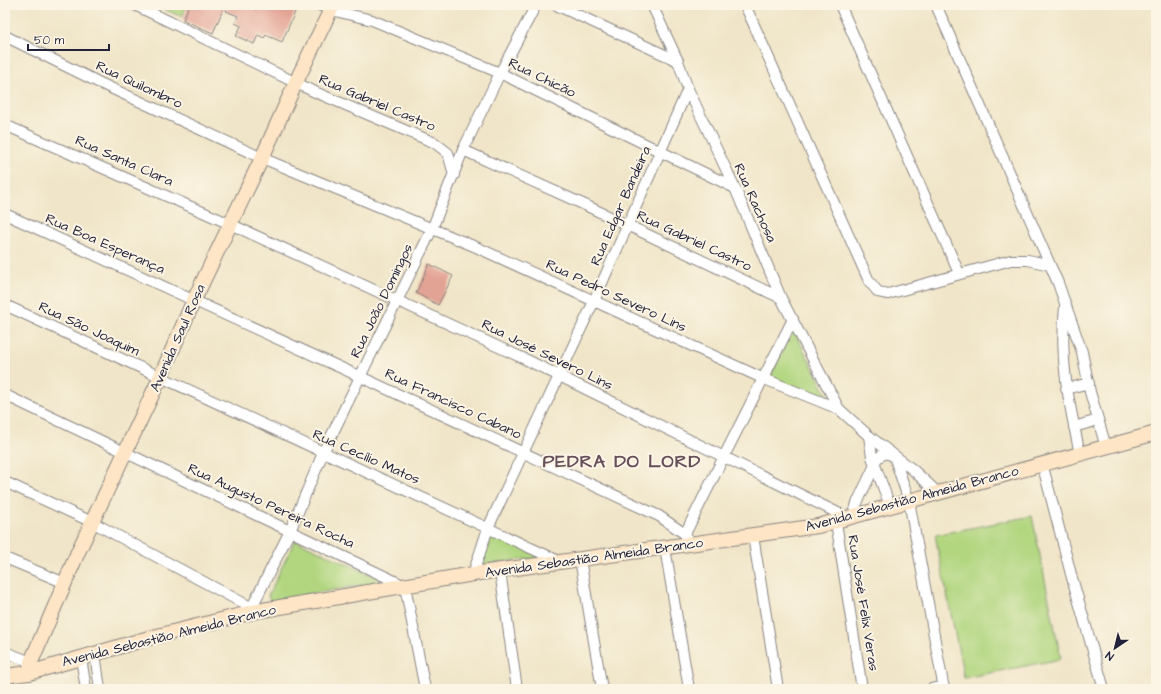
<svg xmlns="http://www.w3.org/2000/svg" width="1161" height="694" viewBox="0 0 1161 694" font-family="'Architects Daughter',sans-serif">
<style>
.green{fill:#b1d67f;stroke:#6a7c5d}
.building{fill:#e3a394}
.lines{fill:none;stroke-linecap:round;stroke-linejoin:round}
.street-casing{stroke:#898482;stroke-width:12}
.secondary-casing{stroke:#898482;stroke-width:16}
.street{stroke:#fff;stroke-width:10}
.secondary{stroke:#fde5c5;stroke-width:14}
.labels{text-anchor:middle;dominant-baseline:central;stroke-width:4;stroke-linejoin:round;paint-order:stroke}
.street-label{font-size:14px;fill:#22223b;stroke:#fcf5e5}
.district-label{font-size:18px;font-weight:bold;letter-spacing:1px;fill:#664f5a;stroke:#fcf5e5}
</style>
<rect width="100%" height="100%" fill="#fcf5e5"/>
<filter id="ink" filterUnits="userSpaceOnUse"><feTurbulence type="fractalNoise" baseFrequency=".025" numOctaves="2"/><feDisplacementMap in="SourceGraphic" scale="8" xChannelSelector="R" yChannelSelector="G"/><feConvolveMatrix kernelMatrix="1 2 1 2 8 2 1 2 1" color-interpolation-filters="sRGB"/></filter>
<filter id="wash" filterUnits="userSpaceOnUse"><feTurbulence type="fractalNoise" baseFrequency=".012" numOctaves="4" result="noise"/><feDisplacementMap in="SourceGraphic" scale="16" xChannelSelector="R" yChannelSelector="G"/><feGaussianBlur stdDeviation="0.9" result="paint"/><feColorMatrix in="noise" values="0 0 0 0 0 0 0 0 0 0 0 0 0 0 0 0 0 1.4 0 .05"/><feComposite in="paint" operator="in"/></filter>
<g filter="url(#wash)">
<rect width="100%" height="100%" fill="#f0e5c8"/>
<g class="green">
<path d="M160 5H187L182 17 159 7Z"/>
<path d="M793 329 830 401 770 377Z"/>
<path d="M1032 516 1061 659 964 678 935 535Z"/>
<path d="M491 535 542 557 481 565Z"/>
<path d="M295 540 380 579 379 582 271 601 268 596Z"/>
</g>
<g id="blocks">
<g class="building">
<path d="M189 5H225L213 33 183 20Z"/>
<path d="M228 5H254L253 8 256 10 258 5H279L295 12 282 42 266 35 264 38 258 35 254 44 236 36 241 26 235 23 238 16 226 11Z"/>
<path d="M429 264 453 276 438 305 416 293Z"/>
</g>
</g>
</g>
<g filter="url(#ink)">
<use href="#blocks" fill-opacity="0" stroke="#898482" stroke-width="1"/>
<g class="lines">
<defs>
<g id="street">
<path d="M135 5 315 92 435 143 448 153 454 175"/>
<path d="M319 5 331 10 372 20 500 73 735 188"/>
<path d="M556 5 678 61"/>
<path d="M652 5 678 61 688 89 735 188 781 298 839 409"/>
<path d="M745 5 869 281 878 292 888 294 1011 260H1028L1050 265"/>
<path d="M840 5 959 273"/>
<path d="M936 5 1058 283 1082 352 1090 392 1106 447"/>
<path d="M5 36 100 83 262 158 476 247 762 378 839 409 869 436 912 469 938 493"/>
<path d="M5 125 230 224 527 360 848 518"/>
<path d="M463 150 585 205 781 298"/>
<path d="M5 214 361 377 659 516 685 534 691 545"/>
<path d="M5 305 561 562"/>
<path d="M1065 307C1059 360 1069 403 1080 454"/>
<path d="M1066 389 1089 383"/>
<path d="M5 395 405 586 425 689"/>
<path d="M1074 427 1098 420"/>
<path d="M869 436 872 457 890 506"/>
<path d="M1042 463 1072 578 1104 689"/>
<path d="M5 482 92 522 256 610"/>
<path d="M853 517 857 503 875 465 876 459 885 453 894 456 909 501 944 689"/>
<path d="M836 522 862 689"/>
<path d="M685 534 793 319"/>
<path d="M753 536 778 689"/>
<path d="M665 548 689 689"/>
<path d="M5 558 65 583"/>
<path d="M580 559 602 689"/>
<path d="M500 571 517 689"/>
<path d="M473 574 488 528 594 301 688 89"/>
<path d="M252 607 290 531 323 453 432 229 463 150 500 73 536 5"/>
<path d="M5 652 31 662"/>
<path d="M95 654 100 689"/>
<path d="M81 658 86 689"/>
<path d="M931 689 944 687"/>
</g>
<g id="secondary">
<path d="M29 673 31 662 78 552 160 378 194 300 262 158 296 82 333 5"/>
<path d="M5 676 29 673 149 638 257 611 473 574 818 526 1156 433"/>
</g>
</defs>
<use href="#street" class="street-casing"/>
<use href="#secondary" class="secondary-casing"/>
<use href="#street" class="street"/>
<use href="#secondary" class="secondary"/>
</g>
</g>
<g class="labels">
<g class="street-label">
<text transform="translate(542 78) rotate(26)">Rua Chicão</text>
<text transform="translate(139 85) rotate(25)">Rua Quilombro</text>
<text transform="translate(377 103) rotate(23)">Rua Gabriel Castro</text>
<text transform="translate(124 161) rotate(24)">Rua Santa Clara</text>
<text transform="translate(755 203) rotate(66)">Rua Rachosa</text>
<text transform="translate(621 206) rotate(-66)">Rua Edgar Bandeira</text>
<text transform="translate(694 241) rotate(25)">Rua Gabriel Castro</text>
<text transform="translate(105 244) rotate(24)">Rua Boa Esperança</text>
<text transform="translate(616 296) rotate(25)">Rua Pedro Severo Lins</text>
<text transform="translate(382 301) rotate(-64)">Rua João Domingos</text>
<text transform="translate(89 329) rotate(25)">Rua São Joaquim</text>
<text transform="translate(178 338) rotate(-66)">Avenida Saul Rosa</text>
<text transform="translate(547 355) rotate(26)">Rua José Severo Lins</text>
<text transform="translate(453 404) rotate(25)">Rua Francisco Cabano</text>
<text transform="translate(366 457) rotate(24)">Rua Cecílio Matos</text>
<text transform="translate(912 499) rotate(-15)">Avenida Sebastião Almeida Branco</text>
<text transform="translate(271 506) rotate(25)">Rua Augusto Pereira Rocha</text>
<text transform="translate(594 558) rotate(-8)">Avenida Sebastião Almeida Branco</text>
<text transform="translate(863 603) rotate(81)">Rua José Felix Veras</text>
<text transform="translate(169 636) rotate(-14)">Avenida Sebastião Almeida Branco</text>
</g>
<g class="district-label">
<text x="622" y="461">PEDRA DO LORD</text>
</g>
</g>
<rect width="1161" height="694" fill="none" stroke="#fcf5e5" stroke-width="20"/>
<g transform="translate(1115 648) rotate(215)" stroke="#fcf5e5" stroke-width="3" paint-order="stroke">
<path d="M0-3L7 15L0 10L-7 15Z" fill="#22223b"/>
<text y="-6" font-size="11" font-weight="bold" text-anchor="middle" fill="#22223b">N</text>
</g>
<path d="M28 44v6h81v-6" fill="none" stroke="#22223b" stroke-width="2"/>
<text x="34" y="44" font-size="12" fill="#22223b" stroke="#fcf5e5" stroke-width="3" paint-order="stroke">50 m</text>
</svg>
